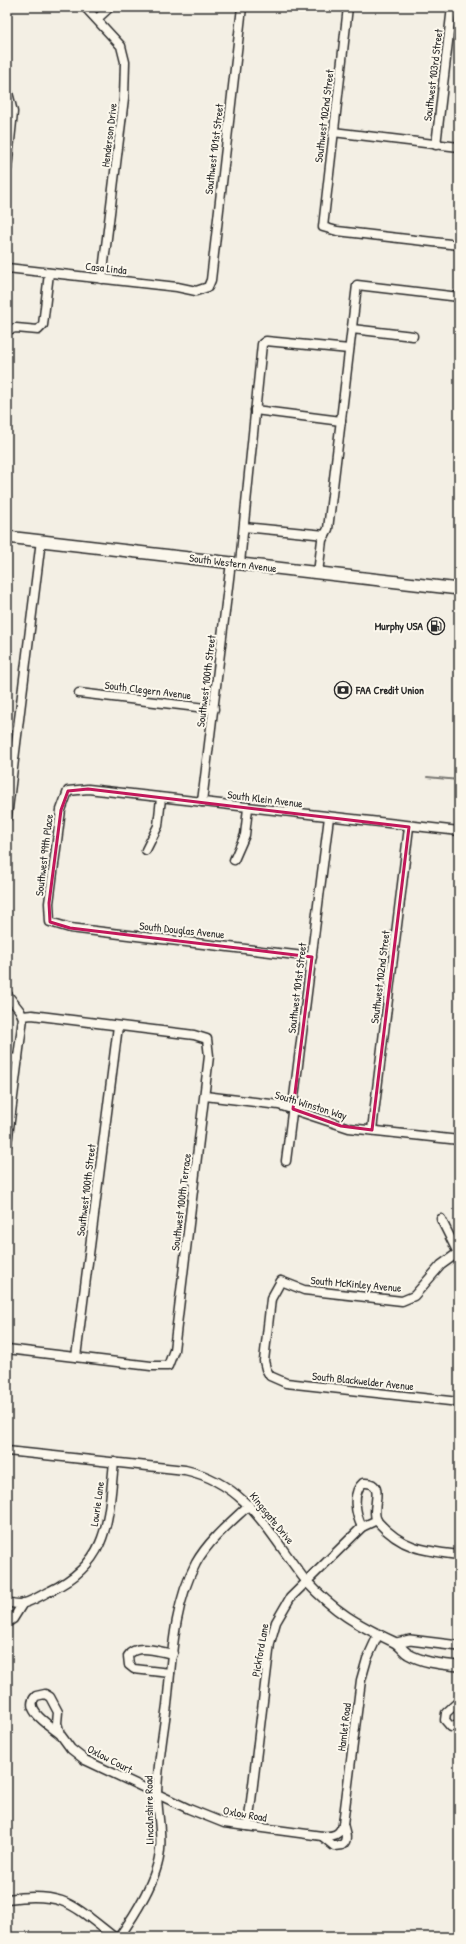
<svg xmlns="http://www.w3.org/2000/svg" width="466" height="1944" viewBox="0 0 466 1944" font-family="'Patrick Hand',sans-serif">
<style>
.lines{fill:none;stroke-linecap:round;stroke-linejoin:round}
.stream{stroke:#787772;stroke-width:2}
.minor-casing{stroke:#2b2b2b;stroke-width:11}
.tertiary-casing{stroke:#2b2b2b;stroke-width:12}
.secondary-casing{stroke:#2b2b2b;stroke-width:14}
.minor{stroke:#fbf7ec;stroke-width:8}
.tertiary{stroke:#fbf7ec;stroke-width:9}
.secondary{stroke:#fbf7ec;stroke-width:11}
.marked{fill:none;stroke:#c2185b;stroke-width:3;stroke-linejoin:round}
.labels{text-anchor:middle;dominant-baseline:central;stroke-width:4;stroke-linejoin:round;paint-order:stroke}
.street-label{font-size:11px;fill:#2b2b2b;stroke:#fbf7ec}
.poi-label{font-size:11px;font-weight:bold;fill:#2b2b2b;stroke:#fbf7ec;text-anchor:end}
</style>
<rect width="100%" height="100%" fill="#f3efe4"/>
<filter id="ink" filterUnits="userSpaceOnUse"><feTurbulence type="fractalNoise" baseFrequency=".025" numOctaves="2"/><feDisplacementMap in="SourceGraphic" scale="8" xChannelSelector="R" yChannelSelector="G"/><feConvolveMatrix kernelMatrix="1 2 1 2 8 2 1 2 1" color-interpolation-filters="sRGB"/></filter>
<g filter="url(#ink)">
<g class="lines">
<path class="stream" d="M427 777 459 780"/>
<defs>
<g id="minor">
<path d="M85 7 121 46 125 62 124 98 102 279"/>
<path d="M348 7 323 227 337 231 459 245"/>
<path d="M97 19 110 7"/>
<path d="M7 89 13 112 7 169"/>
<path d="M333 132 459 147"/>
<path d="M436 145 452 7"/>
<path d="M7 268 177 287 196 291 208 287 211 280 242 7"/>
<path d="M352 329 413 336"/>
<path d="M7 330 16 328 38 330 43 325 49 273"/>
<path d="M255 410 341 421"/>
<path d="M244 527 325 535"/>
<path d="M240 563 262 344 266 341 349 349"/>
<path d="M318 573 322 540 328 529 357 285 459 297"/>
<path d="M79 693 214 709"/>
<path d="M202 802 231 562"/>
<path d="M7 817 41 540"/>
<path d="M146 850 158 826 161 798"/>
<path d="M234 860 245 835 248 808"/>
<path d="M312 957 70 928 50 922 49 903 61 810 68 791 88 789 459 831"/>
<path d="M7 994 20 1011 23 1018 7 1144"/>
<path d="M7 1058 18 1059"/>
<path d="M205 1096 279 1105 349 1128 459 1140"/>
<path d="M372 1130 409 827"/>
<path d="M286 1161 329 817"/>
<path d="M441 1219 458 1253"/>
<path d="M459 1252 441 1265 414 1296 402 1301 304 1290 281 1281 271 1299 264 1361 266 1369 270 1376 286 1383 459 1402"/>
<path d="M7 1349 151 1366H168L174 1350 209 1056 207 1039 194 1035 32 1015 23 1016"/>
<path d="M76 1357 118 1026"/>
<path d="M7 1451 185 1470C248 1484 269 1534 306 1581"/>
<path d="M362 1527C356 1515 351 1493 363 1483 389 1481 368 1510 378 1522 402 1549 425 1551 459 1555"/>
<path d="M7 1602C11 1603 15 1604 19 1604 29 1604 41 1595 50 1591 110 1562 108 1520 114 1462"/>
<path d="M7 1623 13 1619 23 1603"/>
<path d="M170 1673 134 1669 129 1665 128 1656C136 1643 160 1652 173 1654"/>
<path d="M458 1702 446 1713 445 1720 451 1727 459 1725"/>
<path d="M60 1734C51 1726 22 1710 36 1696L45 1694 50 1697 58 1712 57 1723 60 1734 71 1749 85 1760 189 1809 224 1823 322 1836C333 1837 340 1835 343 1824L361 1680 367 1659 378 1635"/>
<path d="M248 1826 270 1643 276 1622 290 1598 362 1527 377 1520"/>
<path d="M322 1836 334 1846 342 1845C349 1840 345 1832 343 1824"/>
<path d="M7 1899C63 1891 72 1904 114 1937"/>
<path d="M119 1937C135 1915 158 1878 160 1850 162 1831 157 1812 157 1792 158 1763 163 1734 167 1705 172 1658 173 1606 196 1563 209 1540 230 1523 249 1505"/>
</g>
<g id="tertiary">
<path d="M306 1581C335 1612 356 1624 394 1642 400 1645 403 1651 408 1654 424 1663 441 1664 459 1666"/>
<path d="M397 1643 410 1640 459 1646"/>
</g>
<path id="secondary" d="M7 537 459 589"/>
</defs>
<use href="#minor" class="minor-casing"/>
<use href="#tertiary" class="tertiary-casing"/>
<use href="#secondary" class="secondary-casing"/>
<use href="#minor" class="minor"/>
<use href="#tertiary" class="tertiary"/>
<use href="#secondary" class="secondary"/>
</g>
</g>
<path class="marked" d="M88 789 409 827 372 1130 341 1126 293 1109 312 957 70 928 50 922 49 903 61 810 68 791Z"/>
<defs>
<symbol id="fuel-ring" viewBox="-11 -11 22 22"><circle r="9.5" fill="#fbf7ec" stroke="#2b2b2b" stroke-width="1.5"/><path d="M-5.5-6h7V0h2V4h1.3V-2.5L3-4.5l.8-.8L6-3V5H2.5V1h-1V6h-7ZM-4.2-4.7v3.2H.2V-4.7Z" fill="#2b2b2b"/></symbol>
<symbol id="bank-ring" viewBox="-11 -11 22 22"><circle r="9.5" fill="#fbf7ec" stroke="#2b2b2b" stroke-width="1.5"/><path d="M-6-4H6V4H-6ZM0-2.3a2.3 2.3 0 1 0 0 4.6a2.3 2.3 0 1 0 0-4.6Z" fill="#2b2b2b"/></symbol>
</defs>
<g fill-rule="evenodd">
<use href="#fuel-ring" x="426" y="616" width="20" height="20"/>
<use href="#bank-ring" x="333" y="680" width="20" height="20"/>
</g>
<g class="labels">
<g class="street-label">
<text transform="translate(433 75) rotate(-83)">Southwest 103rd Street</text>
<text transform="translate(324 116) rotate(-83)">Southwest 102nd Street</text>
<text transform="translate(109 135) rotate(-83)">Henderson Drive</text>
<text transform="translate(214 149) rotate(-83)">Southwest 101st Street</text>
<text transform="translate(106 268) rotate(6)">Casa Linda</text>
<text transform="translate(233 563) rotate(7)">South Western Avenue</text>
<text transform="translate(206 681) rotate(-83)">Southwest 100th Street</text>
<text transform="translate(148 690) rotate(7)">South Clegern Avenue</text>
<text transform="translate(265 799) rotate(7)">South Klein Avenue</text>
<text transform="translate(44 855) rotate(-83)">Southwest 99th Place</text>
<text transform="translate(182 930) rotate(6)">South Douglas Avenue</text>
<text transform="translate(380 977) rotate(-83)">Southwest 102nd Street</text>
<text transform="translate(297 988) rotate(-83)">Southwest 101st Street</text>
<text transform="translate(311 1105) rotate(17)">South Winston Way</text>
<text transform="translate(86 1190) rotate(-83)">Southwest 100th Street</text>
<text transform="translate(181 1202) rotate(-83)">Southwest 100th Terrace</text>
<text transform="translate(356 1284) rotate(5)">South McKinley Avenue</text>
<text transform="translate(363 1381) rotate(6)">South Blackwelder Avenue</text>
<text transform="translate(97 1504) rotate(-82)">Lowrie Lane</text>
<text transform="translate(272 1518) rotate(51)">Kingsgate Drive</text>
<text transform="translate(260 1650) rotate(-80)">Pickford Lane</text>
<text transform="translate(344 1727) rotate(-83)">Hamlet Road</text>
<text transform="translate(110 1759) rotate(27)">Oxlow Court</text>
<text transform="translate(149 1810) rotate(-91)">Lincolnshire Road</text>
<text transform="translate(245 1814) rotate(10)">Oxlow Road</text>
</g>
<g class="poi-label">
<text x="423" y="626">Murphy USA</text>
<text x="356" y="690" text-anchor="start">FAA Credit Union</text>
</g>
</g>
<rect width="466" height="1944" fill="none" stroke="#fbf7ec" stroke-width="24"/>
<rect x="12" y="12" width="442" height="1920" fill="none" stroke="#2b2b2b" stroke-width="1.5" filter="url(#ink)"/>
</svg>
